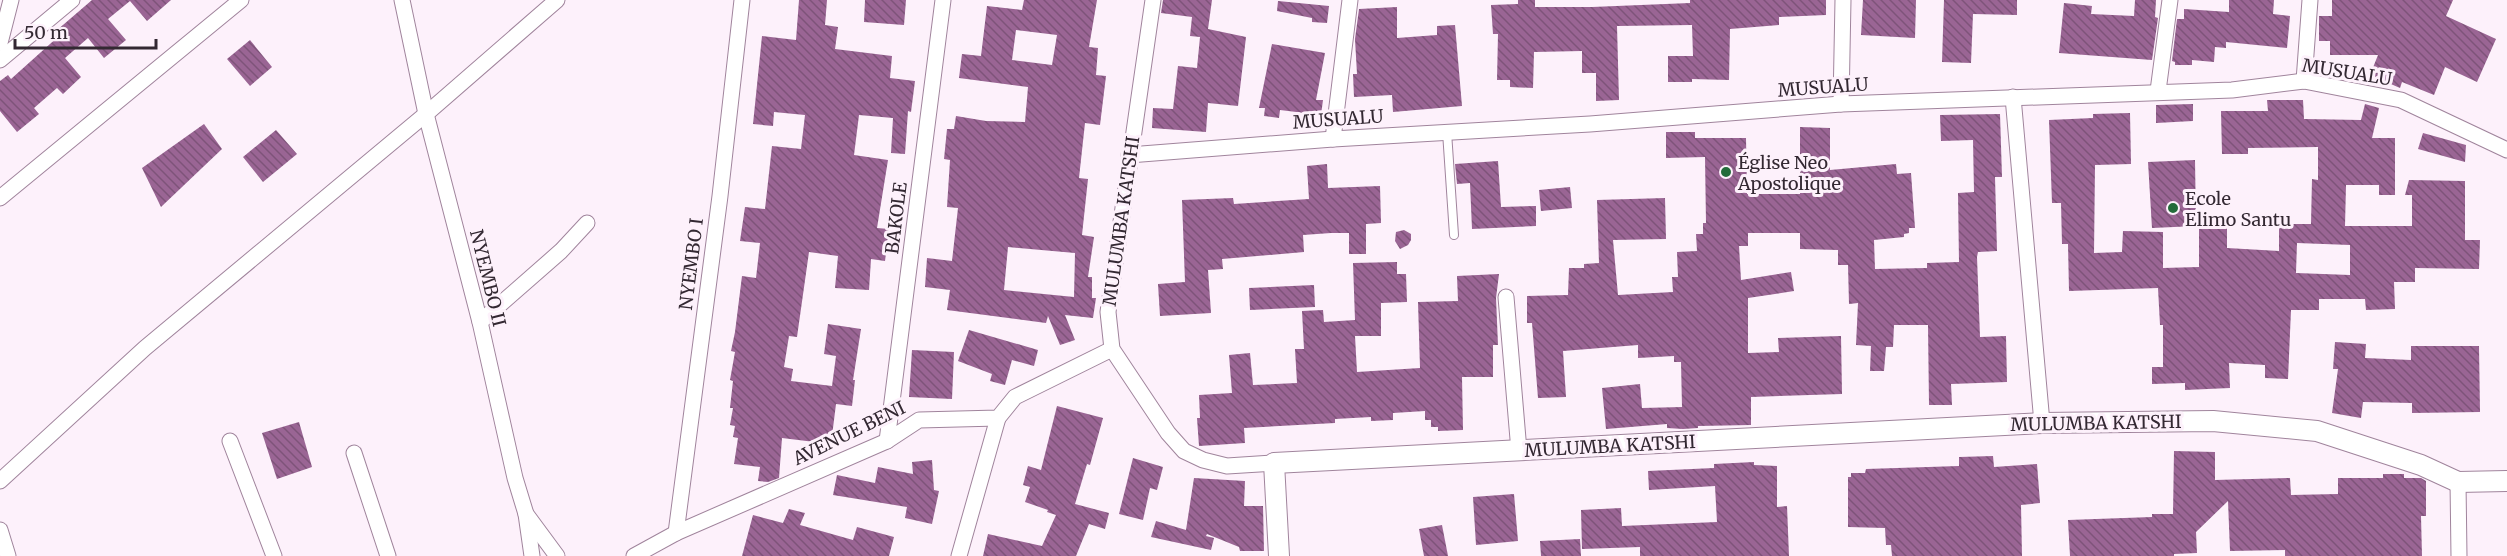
<svg xmlns="http://www.w3.org/2000/svg" width="2507" height="556" viewBox="0 0 2507 556" font-family="Merriweather,serif">
<style>
.building{fill:url(#building-back-hatch);fill-rule:evenodd}
.lines{fill:none;stroke-linecap:round;stroke-linejoin:round}
.service-casing{stroke:#a0849c;stroke-width:10}
.minor-casing{stroke:#a0849c;stroke-width:17}
.tertiary-casing{stroke:#a0849c;stroke-width:22}
.service{stroke:#fff;stroke-width:8}
.minor{stroke:#fff;stroke-width:15}
.tertiary{stroke:#fff;stroke-width:20}
.poi-dot{fill:#236c3a;stroke:#fdf1fb;stroke-width:2}
.labels{text-anchor:middle;dominant-baseline:central;stroke-width:6;stroke-linejoin:round;paint-order:stroke}
.street-label{font-size:18px;fill:#332832;stroke:#fdf1fb}
.poi-label{font-size:18px;fill:#332832;stroke:#fdf1fb;text-anchor:start}
</style>
<defs>
<pattern id="building-back-hatch" width="6" height="6" patternUnits="userSpaceOnUse" patternTransform="scale(1.5)"><rect width="6" height="6" fill="#9a6594"/><path d="M-1 5l2 2M0 0l6 6M5-1l2 2" fill="none" stroke="#7e5379"/></pattern>
</defs>
<rect width="100%" height="100%" fill="#fdf1fb"/>
<g class="building">
<path d="M92 0H171L147 21 130 1 108 19 126 40 104 58 88 38 65 58 81 77 63 94 57 88 34 108 39 114 17 132 0 111V81L8 75 11 79 60 35 56 31Z"/>
<path d="M799 0H827L825 25 838 27 835 49 892 56 890 78 915 81 911 112 908 111 905 154 891 153 893 118 859 115 854 155 888 160 877 228 889 229 885 261 871 259 869 290 835 288 838 256 809 252 797 337 789 336 784 367 793 369 791 381 832 386 836 356 824 354 828 324 861 329 853 380H855L852 406 836 404 831 444 782 438 779 478 768 482 758 481 760 467 734 464 738 438 733 437 735 426 730 425 733 408H730L733 381 730 380 735 352 731 351 735 332 742 276 756 278 760 243 740 241 745 207 765 209 772 146 801 149 805 115 774 112 773 126 753 124 762 36 796 40Z"/>
<path d="M865 0H906L904 25 864 22Z"/>
<path d="M1024 0H1097L1089 47 1098 48 1096 75 1106 76 1100 125 1085 123 1079 178 1088 179 1082 235 1094 237 1088 277H1092V298H1096L1093 318 1065 315 1075 340 1060 345 1048 316 1046 323 947 310 950 290 925 287 927 258 952 261 958 208 947 207 950 160 944 159 947 129H954L956 116 986 121 1025 122 1028 87 959 78 962 54 981 56 987 6 1022 10ZM1016 30 1057 35 1052 65 1012 60ZM1008 247 1075 253 1074 297 1004 290Z"/>
<path d="M1163 0H1212L1208 29 1246 37 1238 106 1208 103 1206 132 1152 128 1153 108 1173 109 1178 66 1197 68 1200 37 1190 36 1192 17 1161 13Z"/>
<path d="M1518 0H1535V7H1592L1690 3V0H1826V15L1779 17V25L1730 29 1729 80 1692 79V82H1668V56H1693L1692 25 1617 26 1619 100 1596 101V73H1582V51L1534 52 1533 88 1510 87V80H1497L1498 34H1493L1491 5 1518 4Z"/>
<path d="M1863 0H1916L1915 38 1861 35Z"/>
<path d="M1944 0H2017V15L1973 14 1971 63 1942 62Z"/>
<path d="M2135 0H2156L2155 17 2158 18 2152 60 2059 53 2064 3 2092 6 2091 14 2134 16Z"/>
<path d="M2229 0H2274L2273 14 2290 16 2287 48 2226 42V48L2215 47 2214 62 2192 60V65H2175V62L2172 61 2177 19H2184V9L2229 12Z"/>
<path d="M2332 0H2453L2446 16 2496 39 2477 82 2445 67 2434 95 2402 82 2400 88 2370 75 2378 55H2330V41H2319V16H2332Z"/>
<path d="M1278 1 1329 6 1327 23 1312 22V18L1277 11Z"/>
<path d="M1397 7V38L1437 35V26L1455 25 1462 106 1393 112 1392 95 1354 97 1353 74H1357L1355 39 1359 9Z"/>
<path d="M250 40 272 67 250 86 227 59Z"/>
<path d="M1272 44 1325 53 1316 100H1323L1321 115 1280 110 1279 118 1264 116 1265 108H1259Z"/>
<path d="M2267 100H2303L2304 119 2361 120 2365 104 2379 108 2372 138H2395V195H2379V185H2346L2345 226H2412V195H2405L2409 180 2465 181V240H2480L2479 269 2415 268V282H2394L2395 309 2366 310 2365 299H2319V310H2291L2288 379 2265 378V365L2229 363 2230 388 2185 390V383L2152 384V367H2163V325H2160L2158 288 2069 291 2068 244H2062L2061 203H2052L2049 120 2093 118V114L2130 113 2131 164 2095 165 2094 253 2122 252 2123 231 2163 232V268L2199 267V228H2227V248L2279 251V224H2311L2312 179 2318 180V147L2248 148V154H2222L2221 111H2268ZM2297 243 2350 245V275L2296 273Z"/>
<path d="M2193 104V121L2156 123V105Z"/>
<path d="M2000 114 2002 177H1995L1997 251 1978 252 1977 257 1980 337 2006 336 2007 382 1951 384 1952 405H1929L1928 325H1894L1893 347H1886L1884 371H1870L1871 346 1856 345 1858 303 1849 304 1848 265H1838V250L1800 249V233H1748V246H1739L1741 280 1791 272 1794 291 1748 298V353L1779 352 1778 338 1841 336 1842 394 1751 397V425L1698 426V428L1683 429 1667 428V424L1606 429 1602 388 1640 384 1642 408 1682 407 1681 362H1674V356L1638 358V345L1563 351 1566 397 1538 398 1532 323H1527V296L1568 295 1569 268H1584V264L1599 263 1597 200 1665 198 1666 239 1613 240 1618 295 1673 292 1672 277H1678L1677 252 1697 251 1696 234H1703V223H1706L1705 157 1666 158V132H1695V138H1746L1747 194H1800V127L1830 128V170L1896 164 1897 174 1911 173 1915 228H1909V233L1904 234V237L1874 240 1875 269 1927 268V263L1959 262 1958 193 1974 192 1973 140 1941 141 1940 115Z"/>
<path d="M204 124 222 149 161 207 142 168Z"/>
<path d="M276 130 297 154 263 182 243 157Z"/>
<path d="M2423 133 2466 145 2465 162 2418 149Z"/>
<path d="M2195 160 2196 226 2152 228 2148 162Z"/>
<path d="M1498 161 1501 207 1536 206V226L1472 229 1470 183 1457 184 1455 164Z"/>
<path d="M1327 164 1328 188 1380 186 1381 223 1366 224V254H1349V233H1331L1303 235 1304 252 1222 259 1223 269 1208 270 1211 313 1160 316 1158 284 1185 282 1182 200 1233 198 1234 204 1309 199 1307 166Z"/>
<path d="M1570 187 1572 208 1541 211 1539 190Z"/>
<path d="M1404 230 1411 234V240L1408 245 1400 249 1395 241 1396 232Z"/>
<path d="M1397 262V274H1406L1407 302 1381 303V336H1355L1357 372 1420 368 1418 302 1458 301 1457 276 1499 274 1496 298 1498 345H1493V377H1462L1463 430 1438 431V427H1431V420H1425V411L1393 413V420L1371 421V417L1335 419V423L1244 428 1245 443 1199 446 1197 418H1200L1199 395 1232 393 1229 355 1250 353 1253 385 1297 383 1295 349H1304L1302 311 1323 310 1324 322 1355 320 1353 263Z"/>
<path d="M1314 285 1315 307 1250 310 1249 288Z"/>
<path d="M969 330 1038 350 1034 366 1012 360 1005 385 990 381 992 374 958 361Z"/>
<path d="M2335 342 2366 344 2365 358 2411 360V346H2479L2480 412 2412 413V403L2363 402 2361 418 2332 413 2338 369H2333Z"/>
<path d="M912 350 954 352 952 399 909 397Z"/>
<path d="M1057 406 1103 418 1090 465 1087 464 1075 504 1109 513 1105 529 1089 524 1076 556H983L988 534 1042 546 1056 515 1047 512 1048 510 1025 502 1030 487 1023 485 1028 466 1041 470Z"/>
<path d="M299 422 312 467 277 479 262 433Z"/>
<path d="M2174 451 2215 452V480L2290 478 2291 495 2338 494V478H2383V474H2404V478H2421L2426 481V516H2421L2422 556H2285V550L2230 551 2228 501 2196 532 2197 553 2174 554V556H2070L2068 520 2152 517V514H2173Z"/>
<path d="M1993 456 1994 467 2037 464 2040 503 2021 505 2022 556H1892L1891 545H1886L1885 528 1848 527V477H1851V473H1865L1866 469 1959 466V457Z"/>
<path d="M1133 458 1163 467 1157 490 1150 488 1143 520 1119 514Z"/>
<path d="M932 460 934 490 939 491 932 524 905 518 907 507 833 495 837 475 875 483 878 467 913 474 912 462Z"/>
<path d="M1754 462V465L1777 466V507L1787 506 1789 556H1640V547L1582 549 1581 510 1621 508 1622 526 1717 522 1715 486 1649 490 1648 471 1714 468V464Z"/>
<path d="M1194 478 1245 481 1244 506H1263L1264 551H1240L1239 547 1207 534 1206 536 1214 538 1211 550 1151 537 1156 521 1186 530Z"/>
<path d="M1514 494 1518 541 1476 545 1473 497Z"/>
<path d="M789 509 805 513 800 525 853 540 857 527 894 537 889 556H742L753 515 783 523Z"/>
<path d="M1442 525 1448 556H1424L1419 529Z"/>
<path d="M1580 539 1581 556H1541L1540 541Z"/>
</g>
<g class="lines">
<defs>
<path id="service" d="M1447 132 1454 235"/>
<g id="minor">
<path d="M402 0 426 114 480 322 515 478 526 514 557 556"/>
<path d="M1153 0 1108 312 1112 349 1168 433 1184 451 1203 460 1227 466 1274 463"/>
<path d="M0 43 11 0"/>
<path d="M0 60 72 0"/>
<path d="M2304 81 2310 0"/>
<path d="M2158 91 2170 0"/>
<path d="M2013 97 2042 423"/>
<path d="M1841 104 1843 0"/>
<path d="M1333 139 1350 0"/>
<path d="M1129 155 1333 139 1590 124 1841 104 2232 90 2304 81 2401 100 2507 150"/>
<path d="M0 198 241 0"/>
<path d="M1506 297 1519 451"/>
<path d="M480 322 561 251 587 223"/>
<path d="M230 441 274 556"/>
<path d="M887 441 943 0"/>
<path d="M354 453 388 556"/>
<path d="M0 481 145 348 426 114 557 0"/>
<path d="M2458 482 2459 556"/>
<path d="M526 514 532 556"/>
<path d="M0 530 8 556"/>
<path d="M676 533 720 196 742 0"/>
<path d="M634 556 676 533 887 441 919 420 998 418 1015 397 1112 349"/>
<path d="M959 556 998 418"/>
</g>
<path id="tertiary" d="M1279 556 1274 463 2042 423 2213 421 2317 431 2421 465 2458 482 2507 481"/>
</defs>
<use href="#service" class="service-casing"/>
<use href="#minor" class="minor-casing"/>
<use href="#tertiary" class="tertiary-casing"/>
<use href="#service" class="service"/>
<use href="#minor" class="minor"/>
<use href="#tertiary" class="tertiary"/>
</g>
<g class="poi-dot">
<circle cx="1726" cy="172" r="6"/>
<circle cx="2173" cy="208" r="6"/>
</g>
<g class="labels">
<g class="street-label">
<text transform="translate(2347 72) rotate(9)">MUSUALU</text>
<text transform="translate(1823 87) rotate(-4)">MUSUALU</text>
<text transform="translate(1338 119) rotate(-4)">MUSUALU</text>
<text transform="translate(896 218) rotate(-83)">BAKOLE</text>
<text transform="translate(1121 221) rotate(-82)">MULUMBA KATSHI</text>
<text transform="translate(691 264) rotate(-83)">NYEMBO I</text>
<text transform="translate(488 278) rotate(76)">NYEMBO II</text>
<text transform="translate(2096 423) rotate(-1)">MULUMBA KATSHI</text>
<text transform="translate(849 433) rotate(-26)">AVENUE BENI</text>
<text transform="translate(1610 446) rotate(-3)">MULUMBA KATSHI</text>
</g>
<g class="poi-label">
<text x="1738" y="162">Église Neo<tspan x="1738" dy="21">Apostolique</tspan></text>
<text x="2185" y="198">Ecole<tspan x="2185" dy="21">Elimo Santu</tspan></text>
</g>
</g>
<path d="M15 39v9h141v-9" fill="none" stroke="#332832" stroke-width="3"/>
<text x="24" y="39" font-size="18" fill="#332832" stroke="#fdf1fb" stroke-width="4.5" paint-order="stroke">50 m</text>
</svg>
